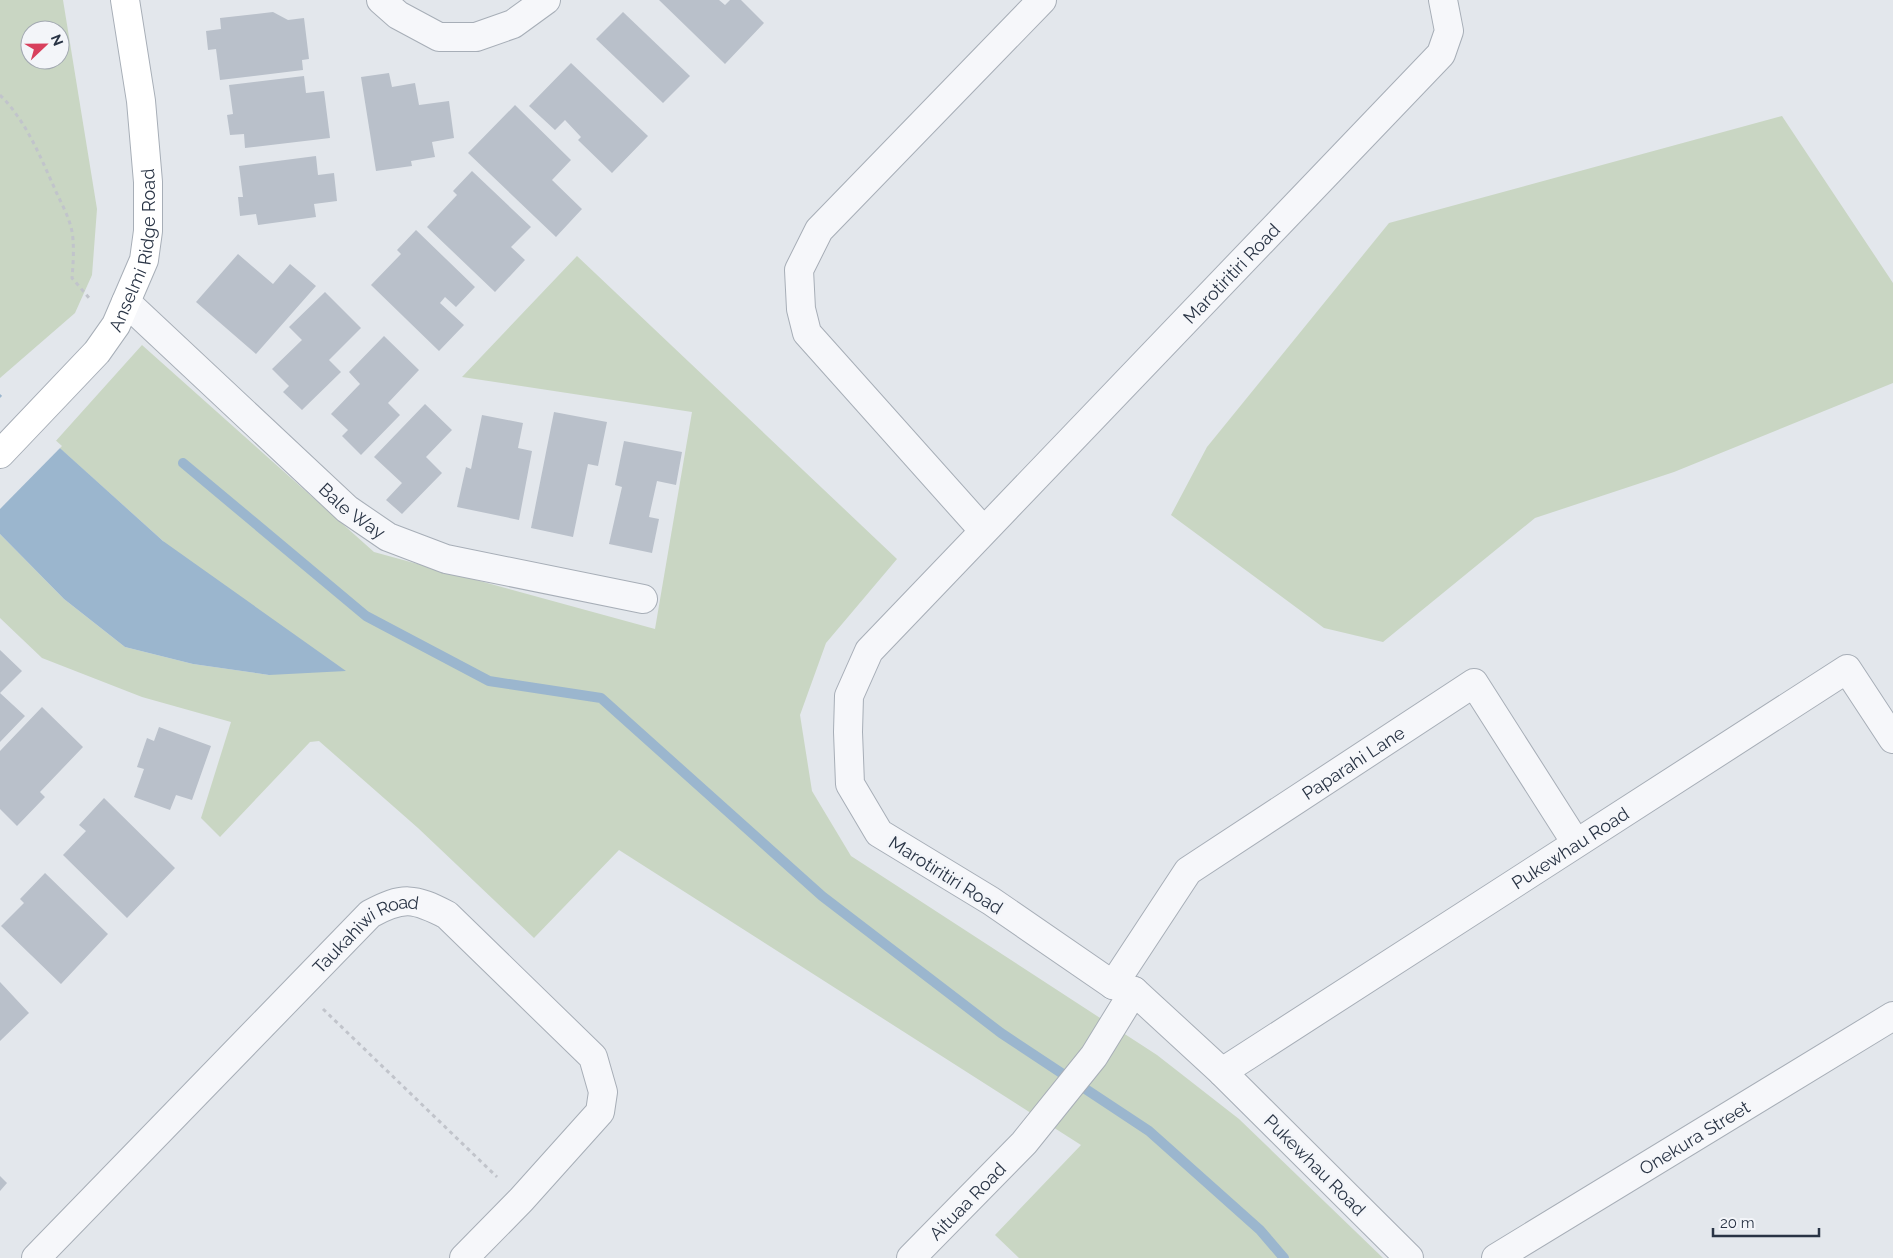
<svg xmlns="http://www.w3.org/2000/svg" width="1893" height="1258" viewBox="0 0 1893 1258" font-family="Raleway,sans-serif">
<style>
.green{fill:#c9d6c3;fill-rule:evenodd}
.water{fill:#9bb6ce}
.pier{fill:#e3e7ec}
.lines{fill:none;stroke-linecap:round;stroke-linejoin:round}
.stream{stroke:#9bb6ce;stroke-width:10}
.building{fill:#b9c0ca}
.street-casing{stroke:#a7aeb7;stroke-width:30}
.secondary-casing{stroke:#a7aeb7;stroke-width:30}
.path{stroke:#c1c4cb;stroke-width:3;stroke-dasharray:4 4;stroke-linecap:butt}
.street{stroke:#f6f7fa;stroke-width:28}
.secondary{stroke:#fff;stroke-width:28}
.labels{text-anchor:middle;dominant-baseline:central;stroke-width:5;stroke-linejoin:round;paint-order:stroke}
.street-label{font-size:18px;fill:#293445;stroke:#f3f5f9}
</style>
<rect width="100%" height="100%" fill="#e3e7ec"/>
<g class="green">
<path d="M0 0H63L97 209 92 275 75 313 0 378ZM30 30H60V60H30Z"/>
<path d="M1782 116 1893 283V383L1674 472 1535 518 1383 642 1324 628 1171 515 1207 447 1389 223Z"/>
<path d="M577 256 897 559 826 643 800 715 812 791 851 856 1157 1055 1239 1119 1383 1258H1019L995 1235 1081 1145 619 850 534 938 418 828 319 741 310 742 220 837 201 818 231 722 142 697 42 658 0 618V534L64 599 125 647 193 664 269 675 163 541 54 443 142 345 374 552 655 629 692 412 462 377Z"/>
</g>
<path class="water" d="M0 394 163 541 346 671 269 675 193 664 125 647 64 599 0 534Z"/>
<path class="pier" d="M4 394 62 446 0 509V398Z"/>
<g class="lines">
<path class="stream" d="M183 463 366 616 489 681 601 698 822 896 1001 1033 1149 1131 1260 1230 1284 1258"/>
</g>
<g class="building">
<path d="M659 0H719L725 5 730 0H741L764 23 725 64Z"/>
<path d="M273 12 288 20 304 18 309 59 302 60 303 70 220 80 216 49 208 50 206 31 221 29 220 18Z"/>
<path d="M623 12 690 76 663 103 596 39Z"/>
<path d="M571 63 648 136 612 173 578 140 581 137 565 120 555 130 529 106Z"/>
<path d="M389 73 392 87 415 83 419 105 449 101 454 138 432 142 435 157 411 161 412 166 376 171 361 77Z"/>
<path d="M304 76 306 93 324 91 330 138 245 148 244 134 230 135 227 115 233 114 229 85Z"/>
<path d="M515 105 571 160 552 180 582 209 556 237 468 153Z"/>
<path d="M316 156 318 175 334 173 337 201 314 204 316 217 258 225 256 214 240 216 238 197H243L239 166Z"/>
<path d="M472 171 531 227 511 247 525 260 495 292 427 227 457 195 453 191Z"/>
<path d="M416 230 475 287 456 307 445 297 440 303 464 325 439 351 371 285 401 254 397 250Z"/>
<path d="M238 254 273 284 290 264 316 286 256 354 196 302Z"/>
<path d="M325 292 361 328 329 360 341 372 302 410 283 392 289 386 272 369 302 340 289 327Z"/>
<path d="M384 336 419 370 388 403 400 415 361 455 342 436 348 430 331 414 360 384 349 372Z"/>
<path d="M425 404 452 430 426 457 442 473 402 514 386 500 402 483 374 457Z"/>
<path d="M554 412 607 422 598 466 588 464 573 537 531 528Z"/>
<path d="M482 415 523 423 518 448 532 451 519 520 457 507 466 467 471 469Z"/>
<path d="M624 441 682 452 676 485 657 481 649 517 659 519 652 553 609 544 622 487 615 485Z"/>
<path d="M0 650 22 671 0 693 25 716 0 742Z"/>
<path d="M42 707 83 747 40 792 45 797 17 826 0 809V751Z"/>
<path d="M159 727 211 746 192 800 176 795 170 810 134 797 144 769 137 767 147 738 154 741Z"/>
<path d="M104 798 175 868 127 918 63 855 86 831 79 825Z"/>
<path d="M45 873 108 934 61 984 1 926 24 903 20 899Z"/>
<path d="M0 982 29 1013 0 1041Z"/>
<path d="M0 1176 7 1183 0 1191Z"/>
</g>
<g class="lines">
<defs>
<g id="street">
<path d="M381 0 398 15 439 37H476L513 24 546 0"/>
<path id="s1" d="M126 302 347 509 388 537 446 559 643 599"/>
<path d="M983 530 807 333 801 309 799 270 819 230 1042 0"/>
<path id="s2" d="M1113 985 1188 871 1474 683 1576 843"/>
<path id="s3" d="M1222 1072 1847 669 1893 739"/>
<path id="s4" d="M36 1258 370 914C403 896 414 898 447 915L593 1057 603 1092 600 1112 521 1200 464 1258"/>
<path id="s5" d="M911 1258 1024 1143 1094 1056 1134 991"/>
<path id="s6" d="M1409 1258 1222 1072 1134 991 1113 985 991 901 879 833 850 784 848 732 849 696 869 651 1441 54 1449 31 1443 0"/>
<path id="s7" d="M1496 1258 1893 1016"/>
</g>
<g id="secondary">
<path id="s8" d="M0 454 97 352 116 325 144 260 148 231V182L141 101 125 0"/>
</g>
</defs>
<use href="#street" class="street-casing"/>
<use href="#secondary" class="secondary-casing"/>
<g class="path">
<path d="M0 95C26 121 39 154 54 187 61 204 72 220 73 240 74 252 73 266 72 278L90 299"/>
<path d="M323 1009 497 1177"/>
</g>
<use href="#street" class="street"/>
<use href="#secondary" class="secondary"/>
</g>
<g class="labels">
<g class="street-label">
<text stroke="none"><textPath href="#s8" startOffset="252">Anselmi Ridge Road</textPath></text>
<text stroke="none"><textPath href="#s6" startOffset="1402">Marotiritiri Road</textPath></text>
<text stroke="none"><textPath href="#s1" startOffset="308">Bale Way</textPath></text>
<text stroke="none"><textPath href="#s2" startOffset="334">Paparahi Lane</textPath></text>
<text stroke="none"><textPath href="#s3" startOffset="414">Pukewhau Road</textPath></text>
<text transform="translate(946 875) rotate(32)">Marotiritiri Road</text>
<text stroke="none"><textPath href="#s4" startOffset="466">Taukahiwi Road</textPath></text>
<text stroke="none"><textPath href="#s7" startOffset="232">Onekura Street</textPath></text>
<text transform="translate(1315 1165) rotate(45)">Pukewhau Road</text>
<text stroke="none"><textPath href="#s5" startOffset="80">Aituaa Road</textPath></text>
</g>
</g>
<g transform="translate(45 45) rotate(68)"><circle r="24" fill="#f3f5f9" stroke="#a2a8b1"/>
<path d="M0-4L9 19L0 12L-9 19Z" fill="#d8405d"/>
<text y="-8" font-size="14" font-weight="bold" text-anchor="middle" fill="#293445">N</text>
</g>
<path d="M1713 1228v8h106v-8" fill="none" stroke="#293445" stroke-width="2.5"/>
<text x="1720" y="1228" font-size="15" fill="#293445" stroke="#f3f5f9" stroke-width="4" paint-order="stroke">20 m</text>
</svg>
